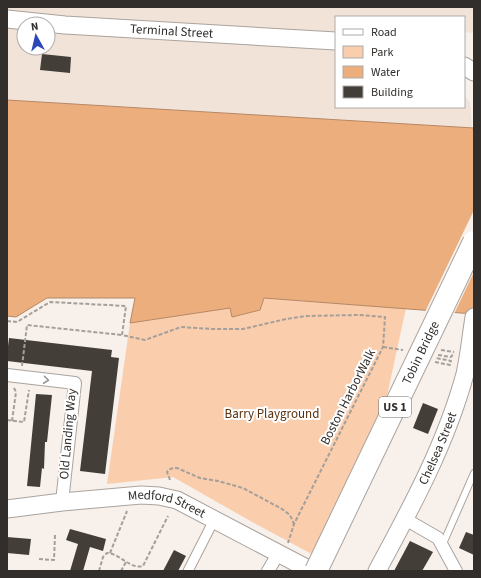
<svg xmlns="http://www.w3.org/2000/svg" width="481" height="578" viewBox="0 0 481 578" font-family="'Source Sans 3',sans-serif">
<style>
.built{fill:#f2e3d8;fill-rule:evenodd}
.green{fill:#facdad}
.water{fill:#edae7e;stroke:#b58865}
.pier{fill:#f8f0ea}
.building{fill:#443e39}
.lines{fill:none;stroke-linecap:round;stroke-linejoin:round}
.service-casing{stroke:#aaa39e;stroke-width:8}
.pedestrian-casing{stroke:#aaa39e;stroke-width:11}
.minor-casing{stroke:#aaa39e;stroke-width:14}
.secondary-casing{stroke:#aaa39e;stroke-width:19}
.path{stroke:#a59f9a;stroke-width:2;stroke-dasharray:4 2;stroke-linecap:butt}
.service{stroke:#fff;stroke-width:6}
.pedestrian{stroke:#fff;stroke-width:9}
.minor{stroke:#fff;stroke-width:12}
.secondary{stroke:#fff;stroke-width:17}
.motorway-bridge-casing{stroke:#aaa39e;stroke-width:24;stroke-linecap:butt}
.motorway-bridge{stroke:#fff;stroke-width:22}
.oneway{stroke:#989695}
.labels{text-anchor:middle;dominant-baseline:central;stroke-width:4;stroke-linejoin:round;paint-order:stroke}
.shield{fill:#fff;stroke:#6f6d6b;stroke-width:1}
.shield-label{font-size:12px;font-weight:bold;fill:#312e2b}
.street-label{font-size:13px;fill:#312e2b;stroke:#fff}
.park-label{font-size:13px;fill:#5a310c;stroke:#fff}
</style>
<rect width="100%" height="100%" fill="#f8f0ea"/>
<path class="built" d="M7 7H474V33L464 32V17H336V107H464V95L470 102 472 128 7 100ZM24 24H48V48H24Z"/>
<path class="green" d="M264 298 406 308 380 428 321 559 254 523 173 477 107 484 130 323 230 308 232 316Z"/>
<path class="water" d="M7 100 474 128V314L264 298 260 310 232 317 230 308 130 323 135 298H47L16 317 7 316Z"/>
<path class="pier" d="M474 210V272L454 314 425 312Z"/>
<g class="building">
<path d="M42 54 71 57 70 73 40 70Z"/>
<path d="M9 338 112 350 111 357 119 358 105 474 80 471 92 371 7 361V346H8Z"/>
<path d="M36 394 52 395 47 442H45L44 469 42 468 40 487 27 486Z"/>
<path d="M423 403 438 409 428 434 413 428Z"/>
<path d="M70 529 106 539 103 551 90 547 83 571H70L78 544 66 540Z"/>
<path d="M466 532 474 535V555L459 548Z"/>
<path d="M7 537 31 539 29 555 7 553Z"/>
<path d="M410 541 433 552 422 571H394Z"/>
<path d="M174 550 186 556 178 571H163Z"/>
</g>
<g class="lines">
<defs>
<path id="service" d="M442 546 474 473"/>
<path id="pedestrian" d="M188 571 214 520"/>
<g id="minor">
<path d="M7 375 75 383 62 502"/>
<path d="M405 519 438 538 456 571"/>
<path d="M268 571 278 554"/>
</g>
<g id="secondary">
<path id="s1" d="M7 19 65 25 336 41"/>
<path d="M464 66 474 72"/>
<path id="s2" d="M7 509 62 502 141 495 159 496 177 500 312 571"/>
<path id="s3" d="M377 571C411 508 446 444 465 374 469 356 471 336 474 317"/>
</g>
</defs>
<use href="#service" class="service-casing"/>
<use href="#pedestrian" class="pedestrian-casing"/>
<use href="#minor" class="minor-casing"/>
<use href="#secondary" class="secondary-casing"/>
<g class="path">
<path d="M7 321 17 322 50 302 126 306 122 335 145 340 181 327 212 329H243L286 319 306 316 359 315 385 317 383 347 294 524 288 543"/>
<path d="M383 347 403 350"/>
<path d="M441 350 454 352"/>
<path d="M438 355 451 357 454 353"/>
<path d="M435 362 450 365 451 361 436 358"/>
<path d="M22 366 27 325 122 335"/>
<path d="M7 420 24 422 29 390"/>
<path d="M12 421 16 392 14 388"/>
<path d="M170 480 167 472C170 468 173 468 177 468L200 478 218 481 243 488 282 509 290 515 294 524"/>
<path d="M110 553 127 511"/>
<path d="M39 559 54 560 55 535"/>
<path d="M99 571 103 557 107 553C119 553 131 570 143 566L168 516"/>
<path d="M121 571 126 562"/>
</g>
<use href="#service" class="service"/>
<use href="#pedestrian" class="pedestrian"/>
<use href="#minor" class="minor"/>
<use href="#secondary" class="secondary"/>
<defs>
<g id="motorway-bridge">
<path id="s4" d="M316 571 474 242"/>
</g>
</defs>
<use href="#motorway-bridge" class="motorway-bridge-casing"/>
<use href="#motorway-bridge" class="motorway-bridge"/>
</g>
<defs><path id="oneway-chevron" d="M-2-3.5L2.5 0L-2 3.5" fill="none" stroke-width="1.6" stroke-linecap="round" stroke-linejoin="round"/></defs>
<use class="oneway" href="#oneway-chevron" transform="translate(46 380) rotate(7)"/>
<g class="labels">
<rect class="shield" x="379" y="397" width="32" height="20" rx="3"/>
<g class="shield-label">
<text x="395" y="407">US 1</text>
</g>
<g class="street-label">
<text stroke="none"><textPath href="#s1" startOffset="165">Terminal Street</textPath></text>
<text stroke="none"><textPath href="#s4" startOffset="242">Tobin Bridge</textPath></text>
<text transform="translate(348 397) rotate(-63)">Boston HarborWalk</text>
<text transform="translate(68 434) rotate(-85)">Old Landing Way</text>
<text stroke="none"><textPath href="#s3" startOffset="137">Chelsea Street</textPath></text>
<text stroke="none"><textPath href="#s2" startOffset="162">Medford Street</textPath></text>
</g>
<g class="park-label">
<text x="272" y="414">Barry Playground</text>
</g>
</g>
<rect width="481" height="578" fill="none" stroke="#312e2b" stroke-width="16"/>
<rect x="335" y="16" width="130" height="92" fill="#ffffff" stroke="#adabaa"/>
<rect x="343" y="29" width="20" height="6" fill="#ffffff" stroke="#adabaa"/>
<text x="371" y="36" font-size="12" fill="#312e2b">Road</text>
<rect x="343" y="46" width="20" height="12" fill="#facdad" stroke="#adabaa"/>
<text x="371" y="56" font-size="12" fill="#312e2b">Park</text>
<rect x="343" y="66" width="20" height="12" fill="#edae7e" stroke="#adabaa"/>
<text x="371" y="76" font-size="12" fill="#312e2b">Water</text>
<rect x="343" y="86" width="20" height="12" fill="#443e39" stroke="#adabaa"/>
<text x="371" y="96" font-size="12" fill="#312e2b">Building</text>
<g transform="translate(36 36) rotate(352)"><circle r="19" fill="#ffffff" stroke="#adabaa"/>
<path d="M0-3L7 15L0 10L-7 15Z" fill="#2c48b8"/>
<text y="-6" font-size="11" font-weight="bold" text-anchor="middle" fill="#312e2b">N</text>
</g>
</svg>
